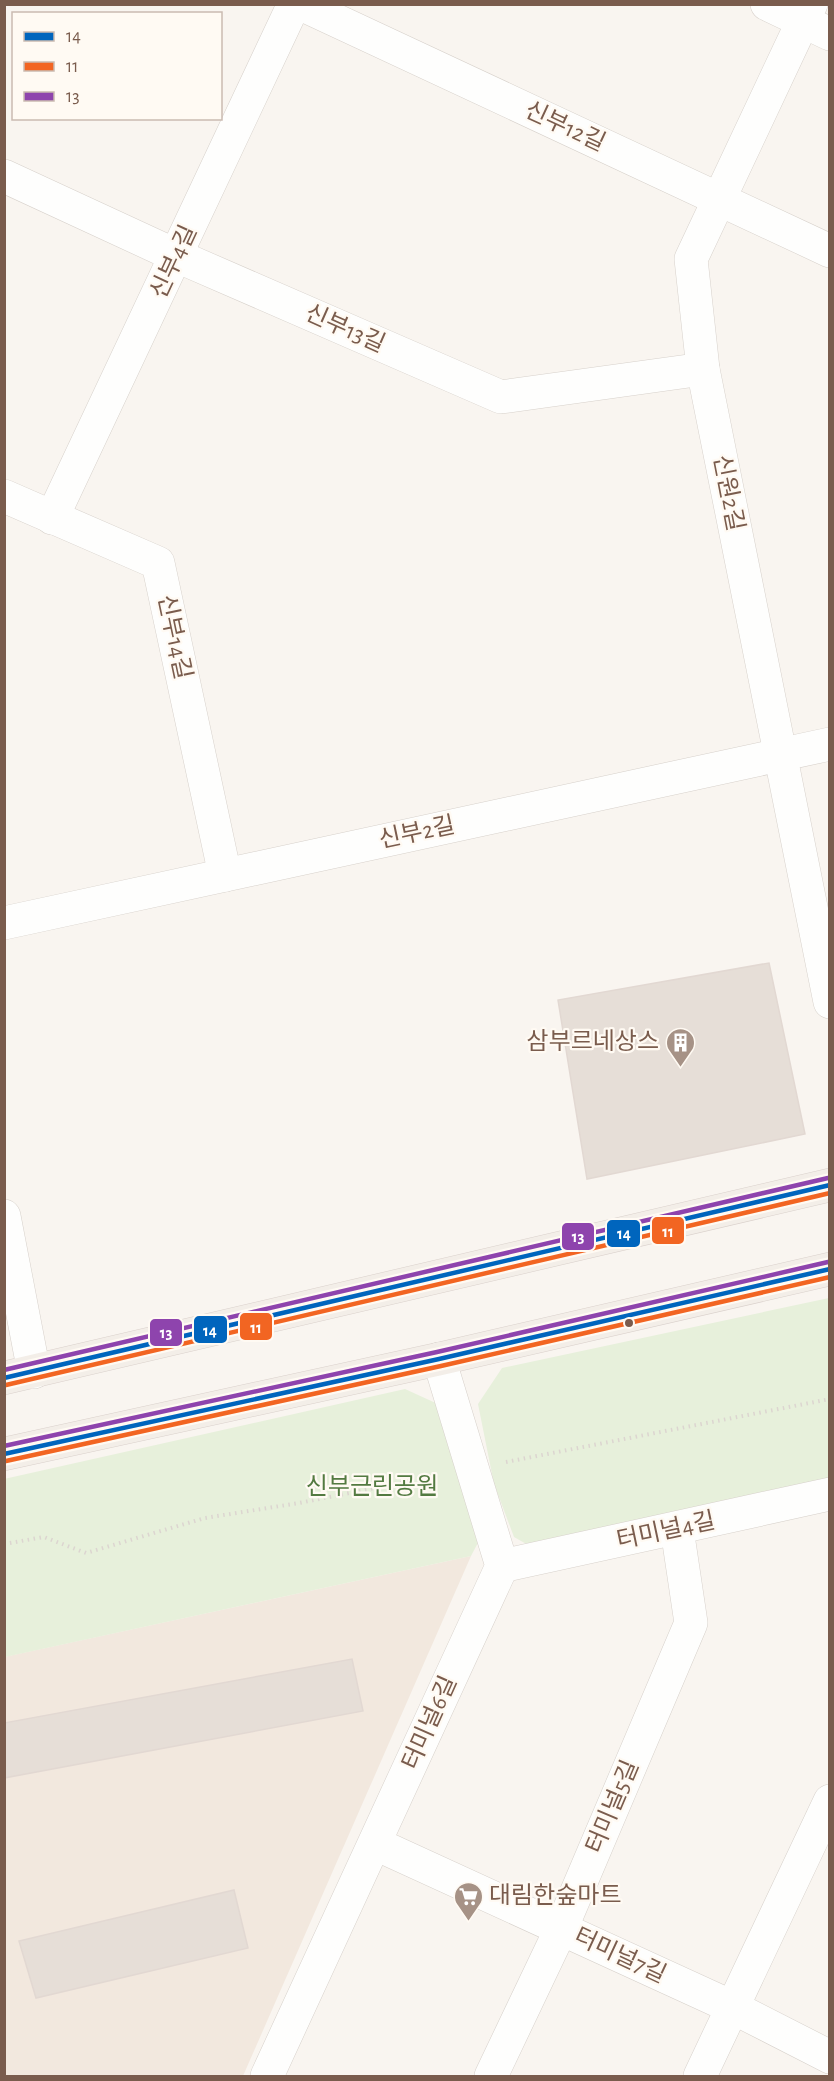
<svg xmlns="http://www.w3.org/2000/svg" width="834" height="2081" viewBox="0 0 834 2081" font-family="'Alegreya Sans','Noto Sans KR',sans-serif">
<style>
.residential{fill:#f2e8de}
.green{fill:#e7f0db}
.building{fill:#e6ded7;stroke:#e2d8d2;stroke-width:1.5}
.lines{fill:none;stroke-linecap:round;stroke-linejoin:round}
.minor-casing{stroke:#d7d1cb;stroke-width:34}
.major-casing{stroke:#dad1cc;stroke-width:34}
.path{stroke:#dcd5d0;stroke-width:4;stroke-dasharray:1.5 4.5;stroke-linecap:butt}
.minor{stroke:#fefefd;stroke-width:33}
.major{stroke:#f3eee8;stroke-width:33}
.bus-1-casing{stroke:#fffaf3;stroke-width:9}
.bus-2-casing{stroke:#fffaf3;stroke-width:9}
.bus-3-casing{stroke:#fffaf3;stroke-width:9}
.bus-1{stroke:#0065bd;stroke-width:4.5}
.bus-2{stroke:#f26522;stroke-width:4.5}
.bus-3{stroke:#8e44ad;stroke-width:4.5}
.bus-dot{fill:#7a5c4d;stroke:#fffaf3;stroke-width:2}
.labels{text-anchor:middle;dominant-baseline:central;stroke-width:4.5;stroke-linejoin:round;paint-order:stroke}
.street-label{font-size:24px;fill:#7a5c4d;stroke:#fffaf3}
.poi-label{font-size:24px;fill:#7a5c4d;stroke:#fffaf3;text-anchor:end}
.park-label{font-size:24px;fill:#537a41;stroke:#fffaf3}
.line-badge{stroke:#fffaf3;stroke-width:2}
.badge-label{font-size:16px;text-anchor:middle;font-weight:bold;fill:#fff}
</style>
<rect width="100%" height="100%" fill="#f9f5f0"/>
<path class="residential" d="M471 1556 243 2076H5L4 1657Z"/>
<g class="green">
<path d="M829 1298V1483L537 1550 514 1537 494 1484 478 1404 502 1368Z"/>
<path d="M405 1389 440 1405 481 1537 471 1556 5 1657 4 1479Z"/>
</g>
<g class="building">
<path d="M769 963 805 1134 587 1179 558 1000Z"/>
<path d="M352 1659 363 1711 4 1778V1723Z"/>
<path d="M234 1890 248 1948 36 1998 19 1941Z"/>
</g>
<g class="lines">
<defs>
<g id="minor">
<path d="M301 4 830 251"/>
<path d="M767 4 830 34"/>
<path d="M811 4 691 259 703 369 830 1002"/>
<path d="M4 176 177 256 501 397 703 369"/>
<path d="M4 496 158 563 225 875"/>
<path d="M52 518 294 4"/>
<path d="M4 923 830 744"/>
<path d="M4 1216 34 1372"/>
<path d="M502 1566 830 1494"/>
<path d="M376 1844 732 2007 830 2057"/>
<path d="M267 2076 502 1566 439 1359"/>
<path d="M491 2076 561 1929 691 1623 677 1529"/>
<path d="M700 2076 830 1801"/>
</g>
<g id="major">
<path d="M4 1378 830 1185"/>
<path d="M4 1454 439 1359 830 1269"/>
</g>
</defs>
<use href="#minor" class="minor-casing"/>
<use href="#major" class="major-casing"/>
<g class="path">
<path d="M506 1462 830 1399"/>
<path d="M4 1544 44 1537 86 1553 205 1518 299 1503 440 1475"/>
</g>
<use href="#minor" class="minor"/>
<use href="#major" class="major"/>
<defs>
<g id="bus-1">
<path d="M4 1378 830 1185"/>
<path d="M4 1454 439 1359 830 1269"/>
</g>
<g id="bus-2">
<path d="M6 1385 830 1193"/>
<path d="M6 1461 441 1366 830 1277"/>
</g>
<g id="bus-3">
<path d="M4 1370 828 1178"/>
<path d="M4 1446 437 1352 828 1262"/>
</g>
</defs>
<use href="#bus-1" class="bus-1-casing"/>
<use href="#bus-2" class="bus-2-casing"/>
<use href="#bus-3" class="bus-3-casing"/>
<use href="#bus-1" class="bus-1"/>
<use href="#bus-2" class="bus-2"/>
<use href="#bus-3" class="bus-3"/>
</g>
<defs>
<symbol id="building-pin" viewBox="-11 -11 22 30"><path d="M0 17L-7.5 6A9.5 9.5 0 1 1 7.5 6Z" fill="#a69286" stroke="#fffaf3"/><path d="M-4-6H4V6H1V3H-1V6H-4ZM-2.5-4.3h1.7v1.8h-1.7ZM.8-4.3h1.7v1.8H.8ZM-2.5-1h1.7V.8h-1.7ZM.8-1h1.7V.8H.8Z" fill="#fff"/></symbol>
<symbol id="supermarket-pin" viewBox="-11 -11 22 30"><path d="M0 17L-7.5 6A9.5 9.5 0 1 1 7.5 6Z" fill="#a69286" stroke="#fffaf3"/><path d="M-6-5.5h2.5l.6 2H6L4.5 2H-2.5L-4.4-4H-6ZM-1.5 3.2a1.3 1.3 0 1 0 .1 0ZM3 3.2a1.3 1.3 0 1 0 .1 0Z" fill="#fff"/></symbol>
</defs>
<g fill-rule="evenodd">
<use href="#building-pin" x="664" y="1026" width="33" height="45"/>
<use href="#supermarket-pin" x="452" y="1880" width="33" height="45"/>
</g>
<circle class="bus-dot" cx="629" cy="1323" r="5"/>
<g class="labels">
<g class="street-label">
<text transform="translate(565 127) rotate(25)">신부12길</text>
<text transform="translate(174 262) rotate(-65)">신부4길</text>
<text transform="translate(345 329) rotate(24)">신부13길</text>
<text transform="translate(728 493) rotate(79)">신원2길</text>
<text transform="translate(174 637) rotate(78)">신부14길</text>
<text transform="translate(417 833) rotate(-12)">신부2길</text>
<text transform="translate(666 1531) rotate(-12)">터미널4길</text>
<text transform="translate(430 1723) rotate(-66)">터미널6길</text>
<text transform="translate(613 1807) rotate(-67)">터미널5길</text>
<text transform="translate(620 1956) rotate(25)">터미널7길</text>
</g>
<g class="poi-label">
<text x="659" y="1042">삼부르네상스</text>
<text x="489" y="1896" text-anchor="start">대림한숲마트</text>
</g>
<g class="park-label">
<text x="372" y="1487">신부근린공원</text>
</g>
</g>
<g class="line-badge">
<rect x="651" y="1216" width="34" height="29" rx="6" fill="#f26522"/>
<rect x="606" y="1219" width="35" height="29" rx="6" fill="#0065bd"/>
<rect x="561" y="1222" width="34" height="29" rx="6" fill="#8e44ad"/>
<rect x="239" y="1312" width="34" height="29" rx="6" fill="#f26522"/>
<rect x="193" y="1315" width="35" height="29" rx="6" fill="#0065bd"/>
<rect x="149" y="1318" width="34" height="29" rx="6" fill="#8e44ad"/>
</g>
<g class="badge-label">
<text x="668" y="1237">11</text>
<text x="624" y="1239">14</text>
<text x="578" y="1242">13</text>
<text x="256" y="1333">11</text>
<text x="210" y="1336">14</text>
<text x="166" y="1338">13</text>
</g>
<rect width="834" height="2081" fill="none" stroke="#7a5c4d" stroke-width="12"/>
<rect x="12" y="12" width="210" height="108" fill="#fffaf3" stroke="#cabbb1" stroke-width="1.5"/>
<rect x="24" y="32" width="30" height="9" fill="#0065bd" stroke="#cabbb1" stroke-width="1.5"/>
<text x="66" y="42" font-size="18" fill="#7a5c4d">14</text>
<rect x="24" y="62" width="30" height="9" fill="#f26522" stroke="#cabbb1" stroke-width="1.5"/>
<text x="66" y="72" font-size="18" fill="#7a5c4d">11</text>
<rect x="24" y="92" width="30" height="9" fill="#8e44ad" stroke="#cabbb1" stroke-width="1.5"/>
<text x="66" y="102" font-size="18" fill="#7a5c4d">13</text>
</svg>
